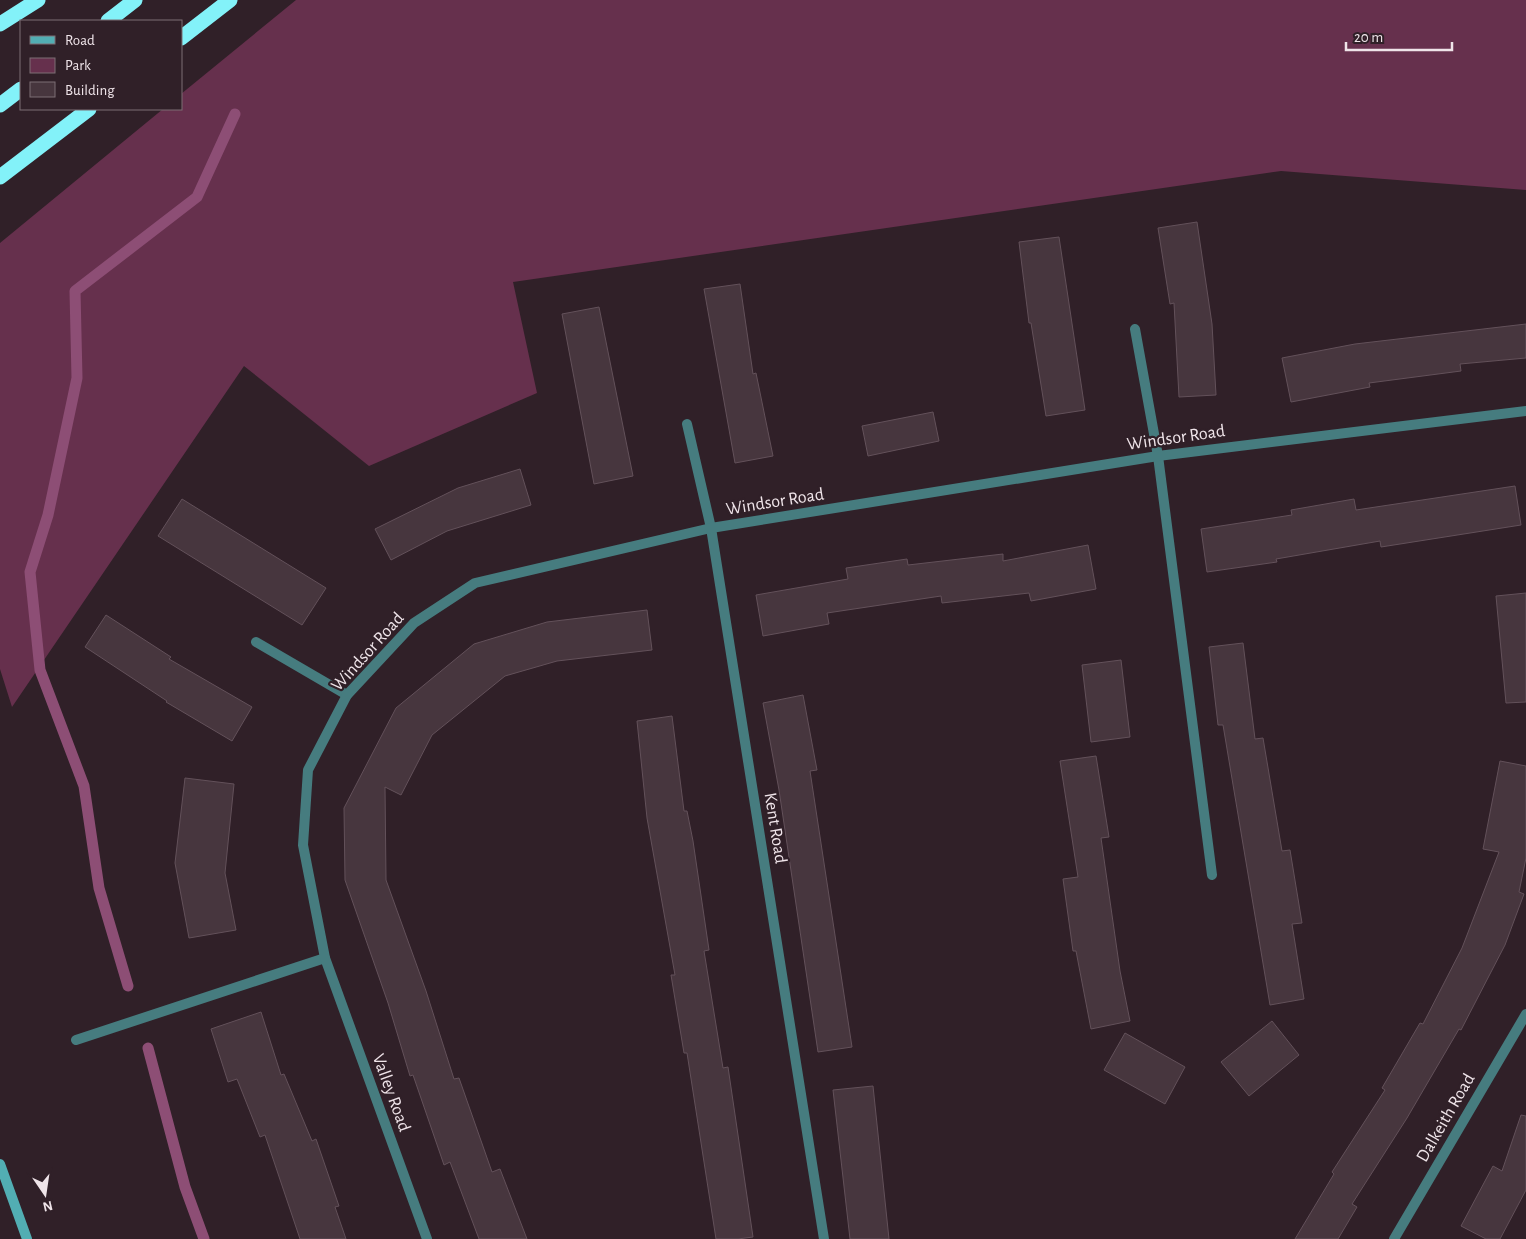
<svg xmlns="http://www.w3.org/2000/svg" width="1526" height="1239" viewBox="0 0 1526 1239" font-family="'Alegreya Sans',sans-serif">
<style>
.green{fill:#66304d}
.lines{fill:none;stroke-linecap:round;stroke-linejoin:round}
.stream{stroke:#8d4e75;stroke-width:11}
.building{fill:#47363e;stroke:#63515a}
.street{stroke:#467c7f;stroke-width:10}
.secondary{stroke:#52aeb3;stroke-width:10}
.highway{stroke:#83f2f9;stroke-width:15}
.labels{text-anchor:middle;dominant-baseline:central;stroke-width:4.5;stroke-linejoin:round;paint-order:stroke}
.street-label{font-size:18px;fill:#efe4e9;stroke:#302028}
</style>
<rect width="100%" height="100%" fill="#302028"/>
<path class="green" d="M296 0H1526V190L1281 171 513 282 537 393 369 466 244 366 12 707 0 669V243L163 109H181V94Z"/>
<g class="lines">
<g class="stream">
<path d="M128 986 99 888 84 786 40 670 30 572 48 515 77 378 75 291 197 197 235 114"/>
<path d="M148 1048 185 1187 204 1239"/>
</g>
</g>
<g class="building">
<path d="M1197 222 1212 324 1216 395 1179 397 1174 303 1170 304 1158 228Z"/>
<path d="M1059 237 1085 410 1046 416 1031 323H1029L1019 242Z"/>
<path d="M740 284 753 374 756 373 773 456 735 463 704 289Z"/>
<path d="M599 307 633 476 594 484 562 314Z"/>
<path d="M1526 324V358L1460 364 1461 371 1369 383 1370 387 1291 402 1282 358 1355 344Z"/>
<path d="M933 412 939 441 868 456 862 426Z"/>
<path d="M520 469 531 505 447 531 391 560 375 529 458 488Z"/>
<path d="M1515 486 1521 525 1381 547 1380 541 1276 559 1277 562 1207 572 1201 529 1292 515 1291 510 1354 499 1356 510Z"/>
<path d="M182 499 326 588 302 625 158 536Z"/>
<path d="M1088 545 1096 589 1031 601 1029 593 942 603 941 596 827 613 829 624 763 636 756 595 848 579 846 568 907 559 908 565 1003 554V561Z"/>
<path d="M1526 593V702L1506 703 1496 596Z"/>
<path d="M647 610 652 650 557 661 505 676 432 735 401 795 385 787 386 880 426 991 454 1079 459 1078 492 1172 500 1169 527 1239H479L450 1162 444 1165 413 1075 410 1076 388 1003 345 880 344 808 396 708 474 644 547 622Z"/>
<path d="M106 615 171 657 169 659 252 707 232 741 166 702 167 701 85 647Z"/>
<path d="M1243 643 1255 739 1263 738 1282 851 1290 850 1302 923 1292 924 1304 999 1270 1005 1223 725H1218L1209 647Z"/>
<path d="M1121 660 1130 737 1091 742 1082 665Z"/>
<path d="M803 695 817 770 810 771 852 1047 818 1052 779 790 763 703Z"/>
<path d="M672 716 684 811H687L693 841 709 950 704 951 723 1068 728 1067 753 1237 738 1239H716L687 1053H684L671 975H675L647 818 637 721Z"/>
<path d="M1096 756 1109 837 1101 838 1120 971 1130 1021 1091 1029 1076 951H1073L1063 879 1078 877 1060 761Z"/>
<path d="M1500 761 1526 766V858L1519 892 1524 894 1505 945 1461 1030 1459 1029 1407 1118 1352 1204 1357 1207 1338 1239H1295L1334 1174 1332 1172 1385 1090 1382 1088 1420 1023 1423 1024 1462 948 1499 852 1483 849Z"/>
<path d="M185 778 234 784 225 873 236 930 189 938 175 863Z"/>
<path d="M261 1012 281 1075 284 1074 312 1141 316 1139 339 1206 335 1207 346 1239H300L265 1135 260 1137 237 1079 228 1082 211 1029Z"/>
<path d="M1272 1021 1299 1055 1249 1096 1221 1062Z"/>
<path d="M1125 1033 1185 1067 1165 1104 1104 1070Z"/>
<path d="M873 1086 889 1239H850L833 1090Z"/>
<path d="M1521 1115 1526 1116V1190L1500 1239H1486L1461 1226 1493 1166 1502 1171Z"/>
</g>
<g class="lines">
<g class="street">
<path d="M1135 329 1158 456 1212 875"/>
<path d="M687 424 711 528 824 1239"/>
<path d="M256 642 347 695"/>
<path d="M76 1040 325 958"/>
<path d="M427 1239 325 958 303 845 308 770 347 695 414 623 475 583 711 528 1158 456 1526 411"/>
<path d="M1394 1239 1526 1014"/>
</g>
<path class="secondary" d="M0 1164 27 1239"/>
<g class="highway">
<path d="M108 21 135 0"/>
<path d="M0 24 38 0"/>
<path d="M181 38 230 0"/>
<path d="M0 105 21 89"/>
<path d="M0 177 89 109"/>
</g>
</g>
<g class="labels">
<g class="street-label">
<text transform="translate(1176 438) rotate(-8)">Windsor Road</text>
<text transform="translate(775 502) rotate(-9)">Windsor Road</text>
<text transform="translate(368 652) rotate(-48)">Windsor Road</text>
<text transform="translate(775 828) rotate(81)">Kent Road</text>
<text transform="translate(391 1093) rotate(70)">Valley Road</text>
<text transform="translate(1446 1118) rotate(-60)">Dalkeith Road</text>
</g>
</g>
<rect x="20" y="20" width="162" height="90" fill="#302028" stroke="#7c6e75"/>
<rect x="30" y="36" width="25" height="8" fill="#52aeb3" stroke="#7c6e75"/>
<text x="65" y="45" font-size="15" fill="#efe4e9">Road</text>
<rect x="30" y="58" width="25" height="15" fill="#66304d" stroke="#7c6e75"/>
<text x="65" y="70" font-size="15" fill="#efe4e9">Park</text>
<rect x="30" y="82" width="25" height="15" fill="#47363e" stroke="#7c6e75"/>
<text x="65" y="95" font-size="15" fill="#efe4e9">Building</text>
<g transform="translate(45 1194) rotate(167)" stroke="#302028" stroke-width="4" paint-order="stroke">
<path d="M0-4L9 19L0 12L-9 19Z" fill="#efe4e9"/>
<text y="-8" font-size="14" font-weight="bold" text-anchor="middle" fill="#efe4e9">N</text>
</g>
<path d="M1346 42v8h106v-8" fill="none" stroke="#efe4e9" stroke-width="2.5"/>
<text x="1354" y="42" font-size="15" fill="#efe4e9" stroke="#302028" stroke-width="4" paint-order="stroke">20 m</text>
</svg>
